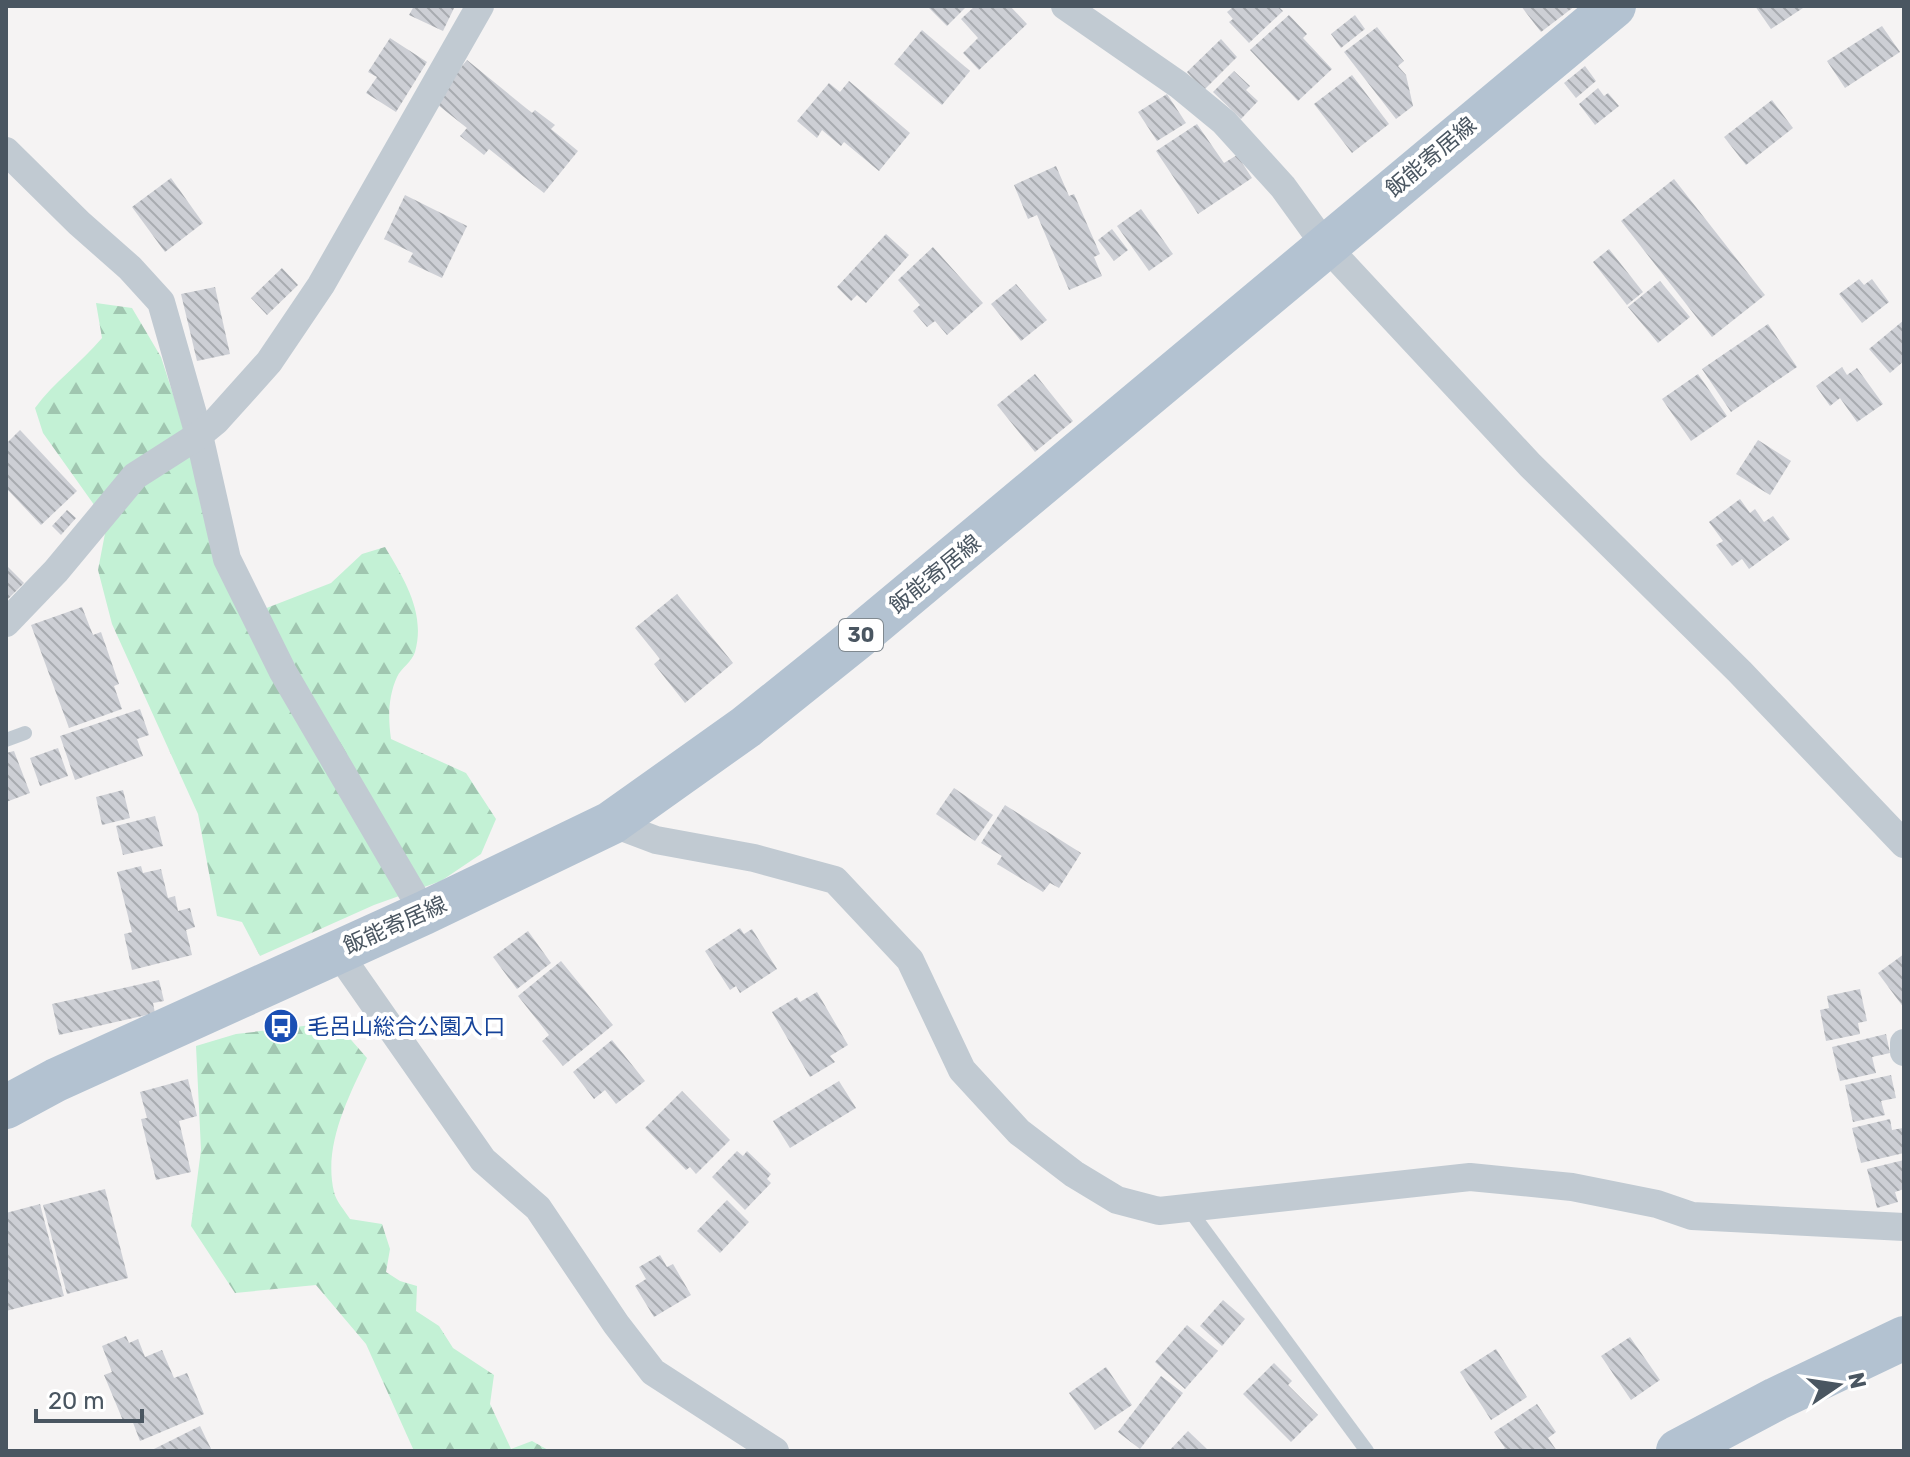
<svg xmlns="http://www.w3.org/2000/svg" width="1910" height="1457" viewBox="0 0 1910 1457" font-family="Rubik,'Noto Sans JP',sans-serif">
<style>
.forest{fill:url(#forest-firs)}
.building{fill:url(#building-back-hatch)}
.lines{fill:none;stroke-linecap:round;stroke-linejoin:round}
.lane{stroke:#c1cad2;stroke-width:14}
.street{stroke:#c1cad2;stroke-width:28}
.primary{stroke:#b3c2d1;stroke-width:44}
.labels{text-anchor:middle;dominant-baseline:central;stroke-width:8;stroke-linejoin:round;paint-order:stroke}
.shield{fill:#fff;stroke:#808990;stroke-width:2}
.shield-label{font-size:20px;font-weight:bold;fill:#4a5661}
.street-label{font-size:22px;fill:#4a5661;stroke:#fff}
.transit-label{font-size:22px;fill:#164399;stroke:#fff;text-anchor:start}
</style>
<defs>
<pattern id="forest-firs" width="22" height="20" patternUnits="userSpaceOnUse" patternTransform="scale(2)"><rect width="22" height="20" fill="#c3f1d5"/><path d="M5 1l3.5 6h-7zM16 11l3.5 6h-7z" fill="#a0c6b0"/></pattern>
<pattern id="building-back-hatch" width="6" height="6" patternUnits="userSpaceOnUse" patternTransform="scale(2)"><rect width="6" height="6" fill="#cdcfd5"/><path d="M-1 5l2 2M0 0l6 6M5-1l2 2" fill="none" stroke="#a8abb0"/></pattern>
</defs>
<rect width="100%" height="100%" fill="#f5f3f3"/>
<g class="forest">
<path d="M96 303 132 308 161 357 195 462 264 609 331 583 362 554 385 547C404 579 426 613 415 652 412 662 401 668 397 677 388 697 388 718 391 739L466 773 496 819 481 854 441 881 374 905 260 956 242 922 217 916 198 814 112 624 98 570 107 523 43 433 35 408C54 382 81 363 102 338Z"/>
<path d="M312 1025 345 1033 367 1058C348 1098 323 1146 334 1192 336 1201 345 1211 350 1219L382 1224 390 1249 386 1272 400 1281 417 1286 416 1311 439 1326 453 1348 494 1375 490 1404 511 1449 532 1441 550 1451H414L366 1344 316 1285 235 1293 191 1226 201 1150 196 1046 236 1034Z"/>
</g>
<g class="building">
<path d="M414 6H455L443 31 409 15Z"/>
<path d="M930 6H967L947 26 929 8Z"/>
<path d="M975 6H1010L1027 24 979 70 963 53 978 38 961 19Z"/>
<path d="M1230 6H1278L1283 11 1249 43 1229 22 1233 19 1227 12 1232 8Z"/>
<path d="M1521 6H1575L1541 32Z"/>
<path d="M1755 6H1806L1771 29Z"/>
<path d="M1289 15 1307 34 1303 38 1332 69 1298 101 1250 50Z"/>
<path d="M1355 15 1365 29 1341 48 1331 34Z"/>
<path d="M1882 26 1900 52 1845 88 1827 61Z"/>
<path d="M1377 27 1404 61 1398 66 1406 75 1413 106 1396 119 1344 52Z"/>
<path d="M922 30 970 71 942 105 894 64Z"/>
<path d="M390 38 427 62 396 112 366 93 377 77 368 72Z"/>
<path d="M1221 39 1237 57 1204 90 1187 72Z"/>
<path d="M467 60 532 113 535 110 555 125 551 129 578 151 544 193 489 149 484 155 460 136 467 128 433 101Z"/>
<path d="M1585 66 1596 81 1576 98 1564 83Z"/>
<path d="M1234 71 1250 86 1246 90 1258 101 1241 119 1213 92Z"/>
<path d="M1352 75 1389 124 1352 153 1314 104Z"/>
<path d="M849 81 910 133 879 171 844 142 841 146 822 130 817 138 797 121 829 83 840 92Z"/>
<path d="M1598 88 1604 96 1608 93 1619 106 1595 125 1579 104Z"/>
<path d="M1167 94 1186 123 1157 141 1138 112Z"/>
<path d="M1772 100 1793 128 1746 165 1724 137Z"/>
<path d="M1197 124 1224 163 1237 155 1252 178 1198 214 1156 151Z"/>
<path d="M1056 166 1069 196 1074 194 1100 254 1094 257 1102 276 1069 290 1037 215 1028 219 1014 185Z"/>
<path d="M171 178 203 223 165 252 132 207Z"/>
<path d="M1674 179 1765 295 1712 337 1621 221Z"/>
<path d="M405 195 467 226 442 278 408 262 413 253 384 239Z"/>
<path d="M1141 209 1173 254 1149 271 1117 226Z"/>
<path d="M1112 229 1128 250 1114 261 1098 240Z"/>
<path d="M886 234 909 255 866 303 857 295 851 301 837 287Z"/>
<path d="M933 247 983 303 947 335 935 321 927 327 913 311 920 305 898 280Z"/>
<path d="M1609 249 1643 292 1627 305 1593 262Z"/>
<path d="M282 268 298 285 267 315 251 298Z"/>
<path d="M1859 279 1864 285 1872 279 1889 302 1862 323 1839 294Z"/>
<path d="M1660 281 1690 317 1658 343 1628 307Z"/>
<path d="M1016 284 1047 320 1021 341 991 304Z"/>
<path d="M215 287 230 354 197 361 181 294Z"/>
<path d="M1904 320V361L1890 373 1869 349Z"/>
<path d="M1768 324 1797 367 1731 412 1702 369Z"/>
<path d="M1842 367 1847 375 1857 368 1883 404 1857 422 1840 398 1830 406 1816 386Z"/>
<path d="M1035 374 1073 421 1035 452 997 405Z"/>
<path d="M1698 374 1727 416 1691 441 1662 399Z"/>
<path d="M20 430 77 491 41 525 6 488V444Z"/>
<path d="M1758 440 1791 461 1770 495 1736 474Z"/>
<path d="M1740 499 1750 513 1755 509 1764 522 1773 516 1790 539 1749 569 1742 559 1732 566 1716 545 1723 541 1709 522Z"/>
<path d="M67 510 76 518 61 535 52 526Z"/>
<path d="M6 565 24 583 6 601Z"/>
<path d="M677 594 733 663 685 703 654 664 660 659 635 628Z"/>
<path d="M82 607 93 635 101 632 119 684 114 686 122 709 69 728 31 625Z"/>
<path d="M140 709 149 735 137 739 143 756 75 780 60 736Z"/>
<path d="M58 748 68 776 40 786 30 758Z"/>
<path d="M14 751 30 793 6 802V753Z"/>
<path d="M954 788 993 815 975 841 936 814Z"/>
<path d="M123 790 130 818 102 825 96 797Z"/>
<path d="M1005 805 1081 853 1059 888 1050 883 1043 892 997 864 1002 856 981 843Z"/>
<path d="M155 816 163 846 123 855 116 826Z"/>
<path d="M141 866 143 873 161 869 168 898 175 896 178 911 190 908 195 927 186 930 192 955 132 970 124 934 132 932 117 872Z"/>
<path d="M740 928 744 934 752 929 777 969 740 993 736 986 730 990 705 951Z"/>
<path d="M528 931 551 963 517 989 493 957Z"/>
<path d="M1904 954V1008L1878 973Z"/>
<path d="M561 961 613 1025 563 1066 542 1041 549 1035 518 996Z"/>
<path d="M159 980 164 1001 153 1003 155 1013 59 1035 52 1004Z"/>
<path d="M1860 989 1867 1021 1858 1023 1860 1034 1826 1041 1820 1010 1829 1008 1827 996Z"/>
<path d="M817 992 848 1045 830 1056 835 1062 810 1077 772 1012 797 997 800 1002Z"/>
<path d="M1886 1034 1890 1053 1872 1057 1876 1073 1840 1081 1832 1047Z"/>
<path d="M612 1040 645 1081 616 1104 605 1090 594 1099 573 1072Z"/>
<path d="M1891 1075 1896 1098 1881 1101 1885 1115 1853 1122 1845 1085Z"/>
<path d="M188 1079 197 1116 179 1121 191 1172 156 1180 141 1119 147 1118 140 1092Z"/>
<path d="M839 1081 856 1108 790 1148 773 1121Z"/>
<path d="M682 1091 730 1140 696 1174 690 1167 686 1170 645 1128Z"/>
<path d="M1890 1119 1892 1130 1903 1128 1904 1153 1861 1163 1852 1128Z"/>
<path d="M737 1151 743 1156 747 1151 771 1174 767 1179 771 1183 745 1210 712 1177Z"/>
<path d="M1904 1160V1189L1895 1192 1898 1202 1877 1208 1867 1169Z"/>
<path d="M105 1189 128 1278 67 1294 43 1205Z"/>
<path d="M727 1200 749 1222 720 1253 697 1231Z"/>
<path d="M40 1204 64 1296 6 1311V1213Z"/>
<path d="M660 1255 667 1267 673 1264 691 1295 654 1317 635 1286 646 1279 639 1267Z"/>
<path d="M1223 1300 1245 1319 1222 1346 1200 1326Z"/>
<path d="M1187 1325 1218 1351 1185 1389 1155 1362Z"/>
<path d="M126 1336 129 1343 138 1339 145 1357 162 1350 174 1378 187 1373 204 1414 140 1441 132 1420 124 1423 104 1375 112 1372 102 1346Z"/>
<path d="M1630 1337 1660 1380 1631 1400 1601 1356Z"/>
<path d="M1496 1349 1527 1397 1491 1420 1460 1372Z"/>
<path d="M1274 1363 1292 1381 1288 1385 1318 1415 1291 1442 1243 1394Z"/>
<path d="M1106 1367 1132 1405 1095 1430 1069 1393Z"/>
<path d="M1161 1376 1183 1393 1140 1449 1118 1432Z"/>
<path d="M1537 1404 1556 1432 1548 1438 1557 1451H1500L1505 1448 1494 1432Z"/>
<path d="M200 1426 212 1451H150Z"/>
<path d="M1188 1431 1209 1451H1169Z"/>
</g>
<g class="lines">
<g class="lane">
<path d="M6 740 25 733"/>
<path d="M1188 1208 1367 1451"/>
</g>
<g class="street">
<path d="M1065 6 1179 85 1224 122 1283 187 1325 245 1530 465 1740 672 1904 844"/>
<path d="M6 151 79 223 130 268 161 302 199 435 227 559 283 672 424 913"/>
<path d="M6 623 56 571 135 476 199 435 216 421 269 362 321 285 480 6"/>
<path d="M611 823 656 840 754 858 835 880 910 960 962 1070 1019 1132 1074 1174 1117 1200 1159 1211 1470 1177 1572 1187 1657 1204 1692 1216 1904 1227"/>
<path d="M337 951 483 1160 538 1208 616 1324 653 1372 775 1451"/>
<path d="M1904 1043V1052"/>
</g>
<g class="primary">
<path d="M6 1107 56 1080 424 913 611 823 746 727 858 637 1614 6"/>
<path d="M1678 1451 1776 1399 1904 1338"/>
</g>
</g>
<defs>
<symbol id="bus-disc" viewBox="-11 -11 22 22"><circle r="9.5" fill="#1a4fb4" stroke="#fff"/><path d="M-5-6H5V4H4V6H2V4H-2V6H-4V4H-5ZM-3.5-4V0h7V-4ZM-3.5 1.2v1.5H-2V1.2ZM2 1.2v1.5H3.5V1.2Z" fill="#fff"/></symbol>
</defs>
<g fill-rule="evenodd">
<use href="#bus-disc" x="261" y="1006" width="40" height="40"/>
</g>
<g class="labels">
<rect class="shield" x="839" y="619" width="44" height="32" rx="6"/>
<g class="shield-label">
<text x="861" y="635">30</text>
</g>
<g class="street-label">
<text transform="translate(1431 157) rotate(-40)">飯能寄居線</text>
<text transform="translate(935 574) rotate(-39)">飯能寄居線</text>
<text transform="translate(395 925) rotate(-24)">飯能寄居線</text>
</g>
<g class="transit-label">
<text x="307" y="1026">毛呂山総合公園入口</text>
</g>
</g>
<rect width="1910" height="1457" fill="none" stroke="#4a5661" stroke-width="16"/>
<g transform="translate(1838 1385) rotate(77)" stroke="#ffffff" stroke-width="6" paint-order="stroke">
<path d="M0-6L14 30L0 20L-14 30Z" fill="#4a5661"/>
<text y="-12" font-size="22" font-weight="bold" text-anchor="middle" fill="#4a5661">N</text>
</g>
<path d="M36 1409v12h106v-12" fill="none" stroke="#4a5661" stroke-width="4"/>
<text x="48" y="1409" font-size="24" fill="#4a5661" stroke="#ffffff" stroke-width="6" paint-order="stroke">20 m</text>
</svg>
